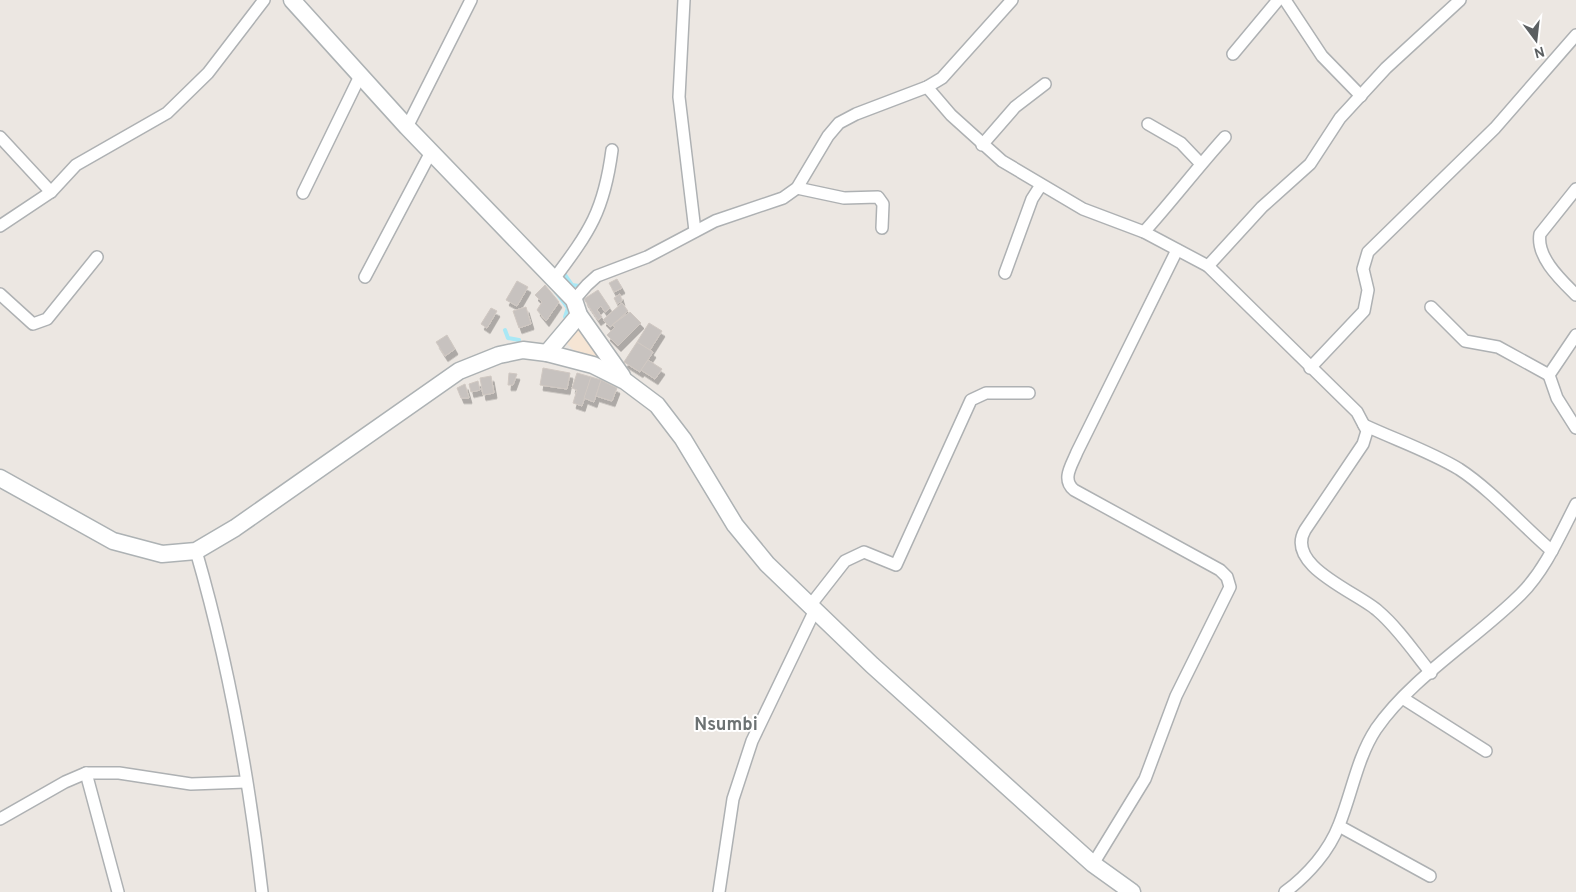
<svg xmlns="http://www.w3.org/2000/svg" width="1576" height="892" viewBox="0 0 1576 892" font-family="Overpass,sans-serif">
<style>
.sand{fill:#f6e5d4}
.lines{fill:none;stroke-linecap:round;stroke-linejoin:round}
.stream{stroke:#a9e8f5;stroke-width:4}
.building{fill:#c7c2bf;stroke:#d0c8c2;filter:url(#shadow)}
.street-casing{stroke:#aeb1b3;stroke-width:14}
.secondary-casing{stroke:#adb2b4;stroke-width:19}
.street{stroke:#fff;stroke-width:11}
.secondary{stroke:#fff;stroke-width:16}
.labels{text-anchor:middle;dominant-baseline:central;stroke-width:4;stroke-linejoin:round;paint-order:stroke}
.quarter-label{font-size:18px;font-weight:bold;fill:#6c7273;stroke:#fff}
</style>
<defs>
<filter id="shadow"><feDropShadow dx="3" dy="5.5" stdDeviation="0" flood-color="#0004"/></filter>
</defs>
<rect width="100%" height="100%" fill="#ece7e2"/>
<path class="sand" d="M577 324 595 349 597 358 579 355 563 340Z"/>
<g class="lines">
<g class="stream">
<path d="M565 275 572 285 579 286 582 284"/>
<path d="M556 292 568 308 565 317"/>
<path d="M505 330 508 338 519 340"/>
</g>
</g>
<g class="building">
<path d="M617 279 622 288 614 292 609 283Z"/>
<path d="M517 281 528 287 517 306 506 300Z"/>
<path d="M545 285 559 302 546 321 537 310 542 302 535 295Z"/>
<path d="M598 290 610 308 605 312 601 306 597 310 602 317 598 320 584 299Z"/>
<path d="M620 294 622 301 617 304 614 298Z"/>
<path d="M622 303 628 311 610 327 603 320Z"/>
<path d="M526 307 531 324 519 328 513 311Z"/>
<path d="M491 308 497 311 487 328 481 324Z"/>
<path d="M630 312 641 323 618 346 607 335 615 327 612 325Z"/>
<path d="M649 323 662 331 650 350 637 342Z"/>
<path d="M447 335 455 349 445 356 436 342Z"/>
<path d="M637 342 653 352 640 372 624 362Z"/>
<path d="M648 360 662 369 655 379 641 370Z"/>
<path d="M543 368 570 373 567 389 540 385Z"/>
<path d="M509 373 517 374 513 385H508Z"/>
<path d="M577 373 591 377 582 406 573 403 577 390 572 388Z"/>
<path d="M491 376 494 393 483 395 480 378Z"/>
<path d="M591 377 601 380 594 402 584 398Z"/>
<path d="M601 380 617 388 612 401 596 396Z"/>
<path d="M478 381 480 390 471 392 469 384Z"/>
<path d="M465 384 469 398H461L457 388Z"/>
</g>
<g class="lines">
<defs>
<g id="street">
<path d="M684 0 679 97 695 231"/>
<path d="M1285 0 1322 56 1361 96"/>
<path d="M1233 54 1278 0"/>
<path d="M927 87 951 115 1002 161 1083 209 1144 232 1208 266 1357 412 1367 431 1363 444 1305 530C1284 566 1359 593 1378 611 1398 628 1414 652 1431 673"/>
<path d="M1148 124 1181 143 1201 164"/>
<path d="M407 127 471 0"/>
<path d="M0 137 51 192"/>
<path d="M982 145 1015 107 1045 84"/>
<path d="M797 188 844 198 878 197 883 204 882 228"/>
<path d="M1576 189 1540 234C1536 257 1561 280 1576 295"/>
<path d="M303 193 360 76"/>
<path d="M0 226 51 192 76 165 167 113 208 73 264 0"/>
<path d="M1144 232C1172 201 1197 168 1225 137"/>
<path d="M1208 266 1262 207 1310 164 1340 118 1386 68 1460 0"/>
<path d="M1005 273 1032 199 1041 185"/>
<path d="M365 277 431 152"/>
<path d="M554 279C590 231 604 211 612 150"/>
<path d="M0 294 33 324 47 319 97 257"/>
<path d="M574 300 587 285 597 276 647 257 715 221 783 198 797 188 828 136 839 123 856 114 927 87 942 78 1012 0"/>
<path d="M1431 307 1465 341 1498 347 1549 375"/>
<path d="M1576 335 1549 375 1557 398 1576 428"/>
<path d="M1310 368 1364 311 1368 290 1363 269 1368 252 1495 128 1576 35"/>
<path d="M1364 425C1396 440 1429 451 1459 469 1490 489 1523 526 1552 551"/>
<path d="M196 551C228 661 249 778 262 892"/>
<path d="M809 607 845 561 864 552 896 565 971 400 986 393H1029"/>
<path d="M1404 699 1486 751"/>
<path d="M86 773 118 892"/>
<path d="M0 819 65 782 86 773H119L191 784 246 782"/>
<path d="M1339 826 1430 876"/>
<path d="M1093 864 1145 779 1176 696 1230 587 1227 577 1220 570 1074 490C1061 479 1072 465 1077 452L1177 250"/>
<path d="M719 892 733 799 752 741 814 612"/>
<path d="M1285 892C1308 875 1329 851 1339 825 1352 793 1357 758 1376 729 1412 677 1476 639 1521 594 1545 570 1560 535 1576 504"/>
</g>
<g id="secondary">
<path d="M292 0 407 127 574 300 579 315 622 376"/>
<path d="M547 353 579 315"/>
<path d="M0 478 113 541 162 554 196 551 235 528 459 371 499 355 523 350 547 353 593 365 625 381 657 405 683 439 735 525 767 564 872 665 1093 864 1132 892"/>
</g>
</defs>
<use href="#street" class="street-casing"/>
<use href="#secondary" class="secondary-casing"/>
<use href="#street" class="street"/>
<use href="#secondary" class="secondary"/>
</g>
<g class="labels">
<g class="quarter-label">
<text x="726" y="725">Nsumbi</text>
</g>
</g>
<g transform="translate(1536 40) rotate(165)" stroke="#ffffff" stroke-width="4" paint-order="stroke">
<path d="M0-4L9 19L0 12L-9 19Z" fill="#5b5f61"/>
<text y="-8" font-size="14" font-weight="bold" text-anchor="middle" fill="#5b5f61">N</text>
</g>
</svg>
